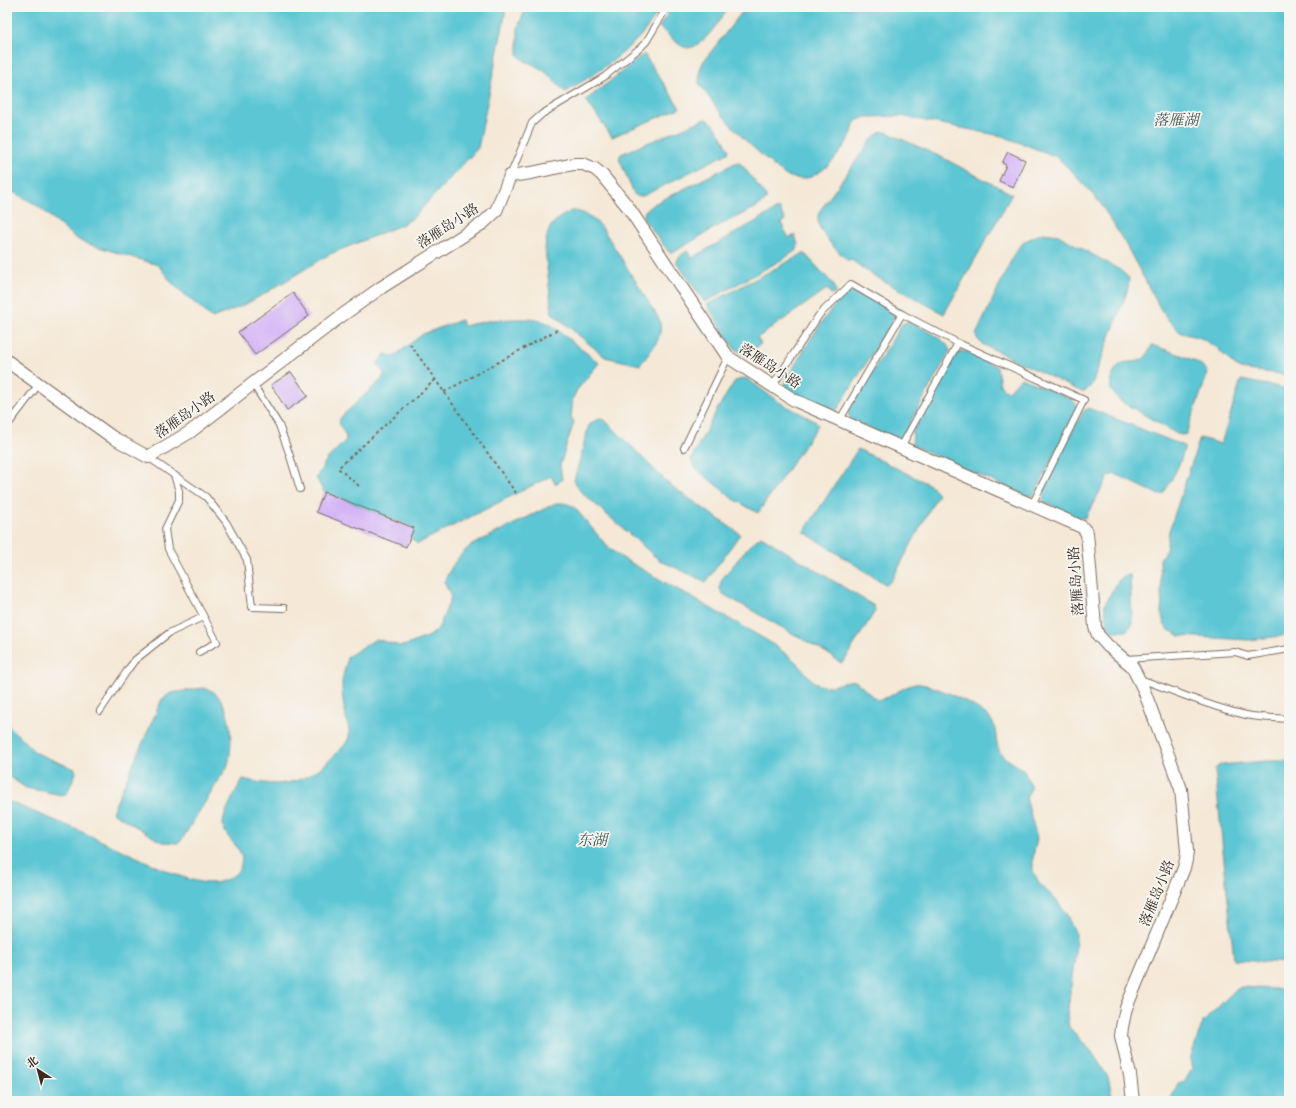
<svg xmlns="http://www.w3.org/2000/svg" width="1296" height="1108" viewBox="0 0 1296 1108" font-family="'IM FELL French Canon','Noto Serif SC',serif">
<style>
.water{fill:#5bc6d4;stroke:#4b7879}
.building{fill:#d1aef6}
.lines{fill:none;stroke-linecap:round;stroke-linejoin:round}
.lane-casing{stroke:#7c6c5e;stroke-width:8}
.street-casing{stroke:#7c6c5e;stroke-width:14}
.path{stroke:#7c6c5e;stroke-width:2;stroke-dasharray:3 3;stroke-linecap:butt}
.lane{stroke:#fff;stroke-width:6}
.street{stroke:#fff;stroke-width:12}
.labels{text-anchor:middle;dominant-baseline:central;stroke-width:3.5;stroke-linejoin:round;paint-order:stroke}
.street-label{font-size:14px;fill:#3b2a1e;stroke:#f6f6f2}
.water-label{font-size:15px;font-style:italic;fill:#455955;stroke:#f6f6f2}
</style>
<rect width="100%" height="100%" fill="#f6f6f2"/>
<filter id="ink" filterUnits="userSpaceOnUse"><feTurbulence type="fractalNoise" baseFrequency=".025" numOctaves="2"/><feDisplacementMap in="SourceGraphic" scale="8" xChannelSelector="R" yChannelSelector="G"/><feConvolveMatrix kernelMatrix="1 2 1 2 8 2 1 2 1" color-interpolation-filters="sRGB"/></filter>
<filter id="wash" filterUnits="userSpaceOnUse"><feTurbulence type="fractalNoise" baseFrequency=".012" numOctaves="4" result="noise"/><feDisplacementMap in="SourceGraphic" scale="16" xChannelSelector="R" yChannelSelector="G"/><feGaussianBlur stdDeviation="0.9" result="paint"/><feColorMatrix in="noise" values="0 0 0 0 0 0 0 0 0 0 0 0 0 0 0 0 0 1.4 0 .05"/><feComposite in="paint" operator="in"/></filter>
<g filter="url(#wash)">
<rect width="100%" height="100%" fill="#f5e8d6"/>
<g class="water">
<path d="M7 7H505V15L478 148 413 218 401 225 330 254 264 294 244 305 212 318 173 284 158 265 82 242C68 234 57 222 45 212 34 202 20 196 7 189Z"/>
<path d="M526 7H660C643 44 599 72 565 92 556 83 548 72 536 66 530 62 521 61 518 54V28Z"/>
<path d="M672 7H728C722 18 699 54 684 47 675 43 667 33 659 27Z"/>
<path d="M746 7H1289V375L1240 369 1233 364 1216 347 1207 342 1201 338 1181 333 1169 321 1160 308 1126 245 1101 204 1072 171 1055 156 1002 136 901 116 866 117 858 120 854 124 852 133 841 151 830 164 821 171 811 177 802 179 794 178 785 175 777 169 744 139 718 110 699 83 700 70 703 62Z"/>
<path d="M644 54 680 108 612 137 586 100Z"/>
<path d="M705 119C715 120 724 141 729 150L728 153 643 196H637L634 194 621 163 619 159 621 154Z"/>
<path d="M881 132H886L941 157 1012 194 944 314 871 274 850 259 848 261C836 249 813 230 819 212L872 139Z"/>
<path d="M738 162 742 165 766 196V200L757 207 716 227 674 252H669L643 218 645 211 652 205 735 163Z"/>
<path d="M779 208 785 220 781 223 789 238 795 235 798 245 797 250 783 259 705 302 677 263C677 257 683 254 687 251L692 258Z"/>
<path d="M571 211C583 210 595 219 603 229L659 319C665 338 651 350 640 365L605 357 552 313 545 248C548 226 551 222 571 211Z"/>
<path d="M1043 233 1058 235 1120 270 1129 278 1128 289 1092 384 1088 389 1082 392 982 344 978 340 976 335 1015 252 1025 241Z"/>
<path d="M804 253 834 285 836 293 832 295 827 289 757 338 761 344 743 355 734 348 707 305Z"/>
<path d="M852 290C862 291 888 307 894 315L892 322 835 413C823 407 789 396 784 384 798 361 830 301 852 290Z"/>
<path d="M514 319H536L550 324 599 363 577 390 573 398 571 417 574 422 560 465 562 480 555 484 551 476 417 544 410 537 413 528 324 492 316 478 327 459 346 440C347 431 335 426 341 417L382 379 384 373 377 364 385 354 393 357 423 334 461 320 463 326 492 320Z"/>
<path d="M908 321C919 327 947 338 950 351L902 437 898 440 854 422 849 416 848 411 902 324Z"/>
<path d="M1152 345C1167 351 1202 359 1208 373L1186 434 1182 435 1177 434 1119 400 1111 390C1109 382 1115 365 1123 363 1129 361 1136 363 1141 360 1147 357 1149 351 1152 345Z"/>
<path d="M961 351 967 352 997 367 1000 385 1005 391C1013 391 1015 381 1022 378L1071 399 1076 404V410L1036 492 1032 496H1026L912 445 913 431 952 360Z"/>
<path d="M746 378 779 402 815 421 818 425 758 513 732 498 694 467 691 459 718 408 735 381Z"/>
<path d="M1241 380 1289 389V635L1249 640 1180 636 1167 629 1164 624 1162 616 1160 559 1166 550 1169 531 1200 438 1221 444Z"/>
<path d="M1088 408 1184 446C1185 456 1169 485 1163 494L1159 495 1155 493 1115 474 1110 476 1107 479 1085 518H1080L1044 502C1038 488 1075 427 1083 412Z"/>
<path d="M600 418 604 419 670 485 740 534 706 582 659 560 580 491 574 481 589 424Z"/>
<path d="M858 449 930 485 938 493 937 496 893 578 888 584H885L804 532Z"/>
<path d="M556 503C564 503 568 503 575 508L607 546 619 556 768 641C778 648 788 655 797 663 805 670 811 683 822 686 834 689 844 679 855 681 863 686 871 698 879 700 892 697 902 687 915 684 928 681 984 708 991 720 998 729 994 742 1000 752 1005 760 1015 763 1022 769 1027 774 1029 782 1031 788L1026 798 1037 838 1033 856V871L1039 883 1055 899 1065 912 1076 934 1075 956 1067 1015 1069 1027 1092 1052 1108 1077 1111 1091 1112 1101H7V801L71 827 174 874C194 881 216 890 235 874 240 870 243 862 241 855 238 844 223 836 223 824 223 813 237 789 243 779 282 789 306 784 335 755 340 750 348 743 349 736 350 730 347 723 346 717 344 707 342 697 342 687 341 677 347 667 347 657L376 639 400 646 407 645 431 635 436 631 440 625 451 597 444 582C451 567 458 555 472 545Z"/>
<path d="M761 536 874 606 875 611 844 661 841 663 827 653 723 594C719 589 719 586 722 579L749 546Z"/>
<path d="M1130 575 1132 623 1131 626 1126 631H1112L1107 626 1105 607V604L1119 580 1124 576Z"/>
<path d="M203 688C232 691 235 745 227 767L181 841 178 843 163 842 158 840 112 812 162 699 171 693Z"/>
<path d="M7 724 36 753 75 769 76 773 67 793 62 795 26 788 7 775Z"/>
<path d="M1266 761H1289V963L1234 960 1215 770 1217 767 1220 765Z"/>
<path d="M1242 987 1289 990V1101H1170L1178 1083 1185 1081 1192 1069 1190 1059 1203 1022 1237 988Z"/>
</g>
<g id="blocks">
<g class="building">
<path d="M1008 152 1025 160 1013 187 999 181 1006 165 1002 163Z"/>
<path d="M293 293 309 316 255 355 238 332Z"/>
<path d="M291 372 308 396 287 410 271 385Z"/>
<path d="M324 492 414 528 406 547 316 512Z"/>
</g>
</g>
</g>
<g filter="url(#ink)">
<use href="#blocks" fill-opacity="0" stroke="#7c6c5e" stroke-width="1"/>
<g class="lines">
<defs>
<g id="lane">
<path d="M510 176 532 123 542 114 604 77 640 48 646 42 667 7"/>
<path d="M253 384 279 425 289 453 300 489"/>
<path d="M772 387 819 315 851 284 902 314 958 343 1084 400 1032 505"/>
<path d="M839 421 902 314"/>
<path d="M7 426 39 384"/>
<path d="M901 447 958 343"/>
<path d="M684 448 728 357"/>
<path d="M148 457 174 475 179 491V500L165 529 168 549 217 642 199 652"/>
<path d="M174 475 206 497 226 522 247 560 252 607 284 608"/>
<path d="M1126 659 1235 652 1248 656 1289 649"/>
<path d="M1140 679C1175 691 1209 707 1246 715 1260 718 1275 718 1289 719"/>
<path d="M100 711 129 668 135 660 169 633 203 617"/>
</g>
<path id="street" d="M7 361 112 437 148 457 190 432 337 319 382 287 483 223 496 211 510 176 531 173 574 164H583L595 169 602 175 628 207 728 357 794 400 1082 527 1087 533 1095 627 1098 635 1108 646 1132 666 1143 688 1181 789 1187 851 1186 860 1184 868 1126 1008 1122 1027 1121 1036 1130 1075 1133 1101"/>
</defs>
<use href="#lane" class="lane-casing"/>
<use href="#street" class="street-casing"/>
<g class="path">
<path d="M410 344 516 493"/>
<path d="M444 392 557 330"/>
<path d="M359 486 338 468 435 380"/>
</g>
<use href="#lane" class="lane"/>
<use href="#street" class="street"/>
</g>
</g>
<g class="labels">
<g class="street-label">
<text transform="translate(448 226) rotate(-33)">落雁岛小路</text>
<text transform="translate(770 366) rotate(33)">落雁岛小路</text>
<text transform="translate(185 415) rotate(-35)">落雁岛小路</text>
<text transform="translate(1076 581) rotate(-94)">落雁岛小路</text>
<text transform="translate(1157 893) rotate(-68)">落雁岛小路</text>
</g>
<g class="water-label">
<text x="1176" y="120">落雁湖</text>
<text x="592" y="840">东湖</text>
</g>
</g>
<rect width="1296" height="1108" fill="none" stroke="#f6f6f2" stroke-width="24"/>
<g transform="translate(38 1070) rotate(324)" stroke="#f6f6f2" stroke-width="3" paint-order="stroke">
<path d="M0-3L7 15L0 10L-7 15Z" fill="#3b2a1e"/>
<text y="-6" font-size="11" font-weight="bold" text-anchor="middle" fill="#3b2a1e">北</text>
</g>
</svg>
